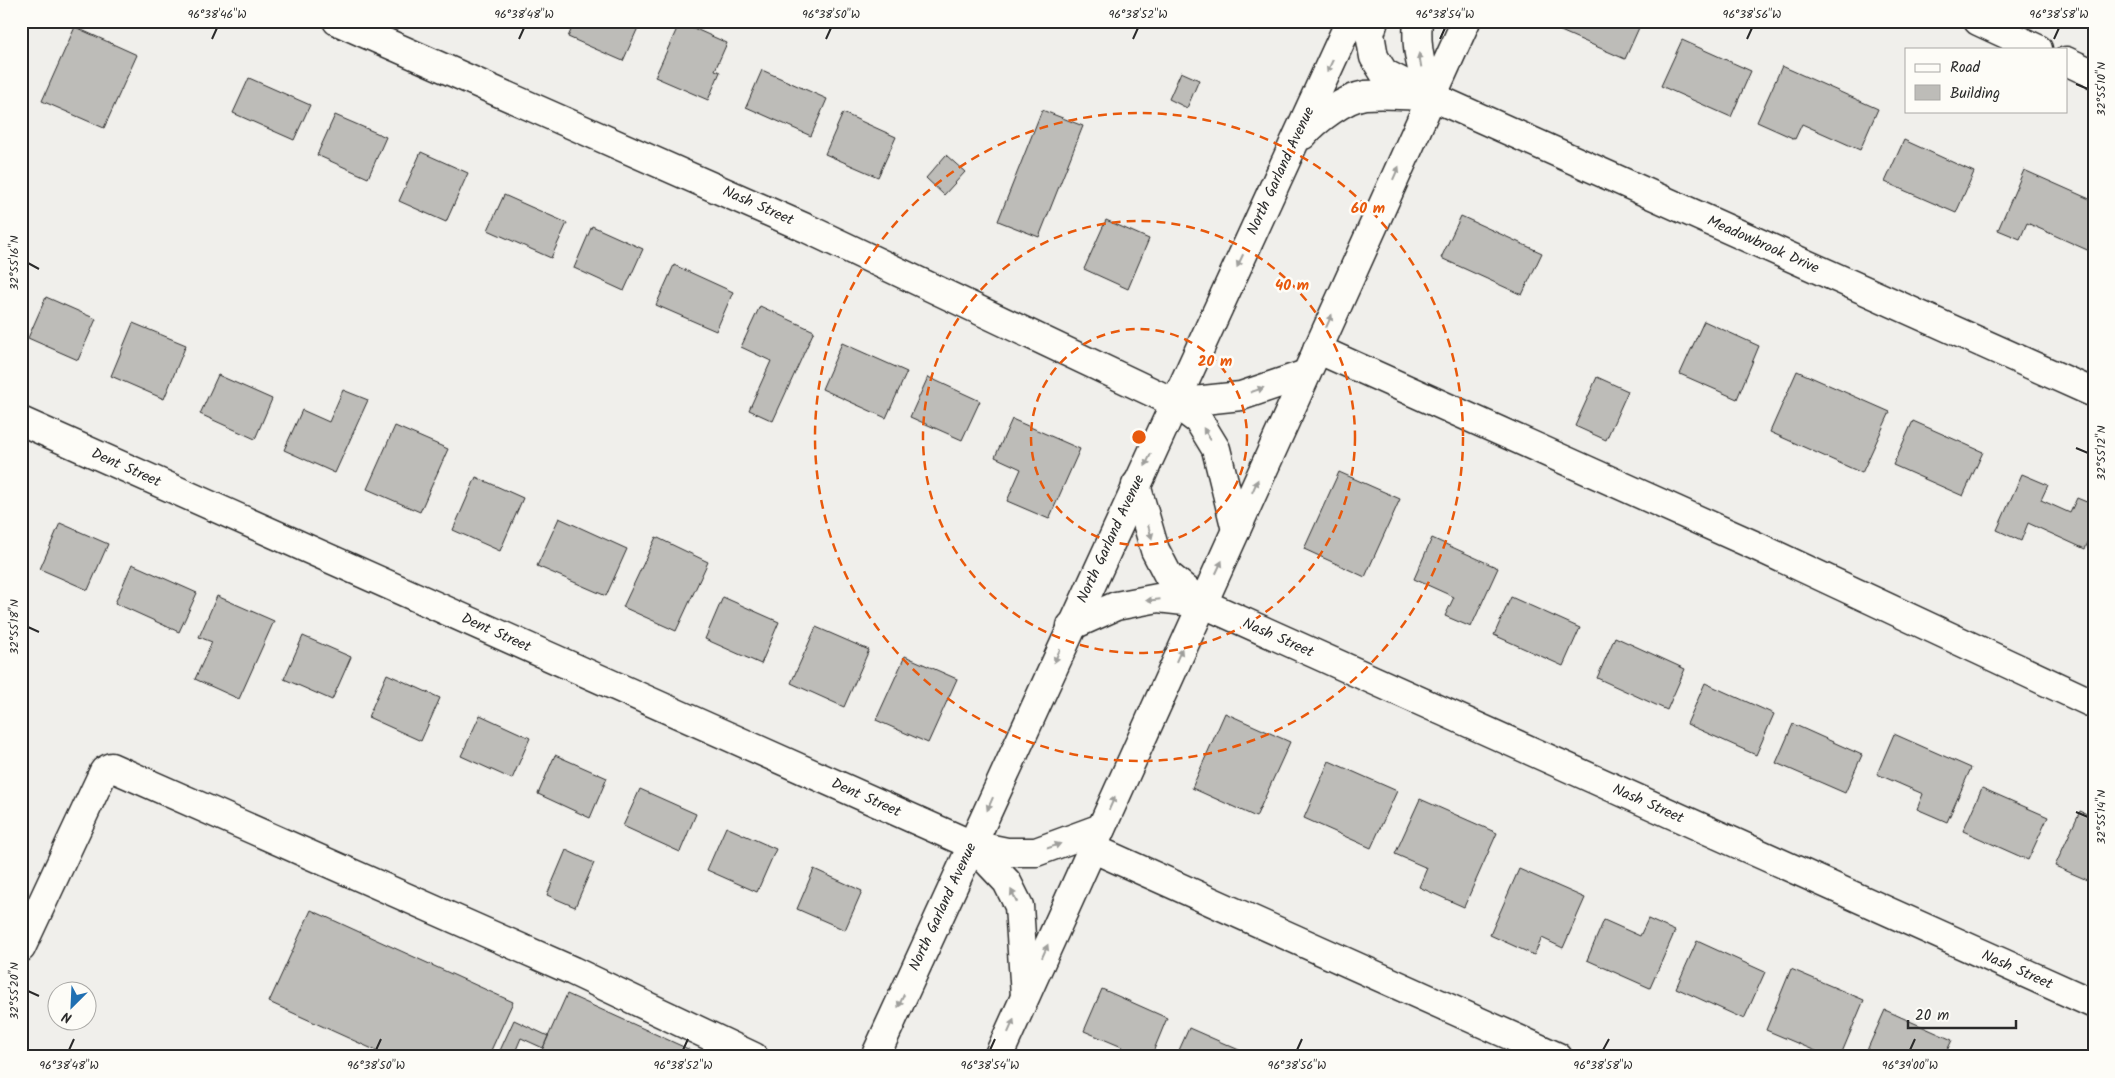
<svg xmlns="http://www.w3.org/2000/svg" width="2115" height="1078" viewBox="0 0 2115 1078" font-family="Kalam,sans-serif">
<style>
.building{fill:#bdbcb8;stroke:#2b2b2b}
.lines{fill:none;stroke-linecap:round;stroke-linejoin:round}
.minor-casing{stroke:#2b2b2b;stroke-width:31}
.major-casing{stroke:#2b2b2b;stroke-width:31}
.minor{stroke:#fdfcf7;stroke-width:28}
.major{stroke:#fdfcf7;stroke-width:28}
.oneway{fill:#9e9e9b}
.ticks{fill:none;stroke:#2b2b2b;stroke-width:2}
.ring{fill:none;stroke:#e8590c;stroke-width:2.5;stroke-dasharray:9 6}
.labels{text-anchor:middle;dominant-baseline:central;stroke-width:5;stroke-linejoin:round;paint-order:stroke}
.street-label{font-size:15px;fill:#2b2b2b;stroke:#fdfcf7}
.centre{fill:#e8590c;stroke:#fdfcf7;stroke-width:2.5}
.ring-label{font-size:15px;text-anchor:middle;font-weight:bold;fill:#e8590c;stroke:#fdfcf7;stroke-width:5;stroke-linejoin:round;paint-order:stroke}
.neatline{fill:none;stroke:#2b2b2b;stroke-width:2}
.ticks-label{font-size:12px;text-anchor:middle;fill:#2b2b2b}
</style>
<rect width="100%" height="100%" fill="#f0efeb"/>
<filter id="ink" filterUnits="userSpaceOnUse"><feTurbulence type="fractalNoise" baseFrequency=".02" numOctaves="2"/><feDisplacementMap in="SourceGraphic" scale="10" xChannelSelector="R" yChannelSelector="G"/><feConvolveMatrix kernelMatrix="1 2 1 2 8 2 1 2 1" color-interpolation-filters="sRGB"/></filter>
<g filter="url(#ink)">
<g class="building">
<path d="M575 21H641L623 61 568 37Z"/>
<path d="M1232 21H1254L1250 30Z"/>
<path d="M1548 21H1642L1625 59 1547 25Z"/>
<path d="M680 22 727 43 715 70 720 72 708 100 655 77Z"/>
<path d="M75 27 137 55 104 128 42 101Z"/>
<path d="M1682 40 1751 71 1731 117 1661 86Z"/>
<path d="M1782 66 1878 109 1860 150 1802 124 1795 139 1757 122Z"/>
<path d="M762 70 827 99 811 136 746 107Z"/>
<path d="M1181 72 1199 80 1187 108 1169 99Z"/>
<path d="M249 78 310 105 294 140 233 113Z"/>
<path d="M1042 110 1083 126 1039 237 998 221Z"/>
<path d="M843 113 896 137 878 177 825 154Z"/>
<path d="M335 115 386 137 368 178 317 155Z"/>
<path d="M1904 140 1974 172 1956 213 1885 182Z"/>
<path d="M421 152 468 173 446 222 399 201Z"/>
<path d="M946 155 965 172 944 195 926 178Z"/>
<path d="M2024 170 2094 201V253L2027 223 2020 239 1998 230Z"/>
<path d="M504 195 567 223 551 258 488 230Z"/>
<path d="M1461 216 1542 253 1522 295 1441 258Z"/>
<path d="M1106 220 1149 239 1128 289 1084 269Z"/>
<path d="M592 226 643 249 624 291 574 268Z"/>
<path d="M674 265 733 292 716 331 656 305Z"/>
<path d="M46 297 96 319 78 360 28 338Z"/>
<path d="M760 306 814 331 773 421 749 410 771 361 741 347Z"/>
<path d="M1704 321 1759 346 1737 399 1680 374Z"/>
<path d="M133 323 186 345 164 399 111 376Z"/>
<path d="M842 343 907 372 886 418 822 389Z"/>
<path d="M1797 371 1890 412 1862 473 1770 432Z"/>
<path d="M218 375 272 399 255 439 200 414Z"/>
<path d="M928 377 980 401 962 440 910 417Z"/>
<path d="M1597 377 1628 391 1606 440 1575 426Z"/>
<path d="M343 390 368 400 335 473 284 450 302 410 329 422Z"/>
<path d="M1012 419 1080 449 1049 519 1007 501 1021 469 995 457Z"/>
<path d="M1913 421 1983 452 1963 496 1893 465Z"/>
<path d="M395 426 448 449 420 512 367 489Z"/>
<path d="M1339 472 1400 499 1365 577 1304 549Z"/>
<path d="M2022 474 2048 485 2041 500 2070 513 2077 498 2094 505V529L2085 549 2028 523 2021 541 1997 530Z"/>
<path d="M476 477 523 498 500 551 453 530Z"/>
<path d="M559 518 627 549 606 596 537 566Z"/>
<path d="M60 523 108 544 88 590 40 569Z"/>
<path d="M656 537 708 562 676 631 623 607Z"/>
<path d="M1432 538 1498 568 1471 627 1445 616 1454 597 1414 579Z"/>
<path d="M132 564 197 593 179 632 115 603Z"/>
<path d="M217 596 274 621 239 699 195 679 212 642 199 637Z"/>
<path d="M723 597 779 622 761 664 705 639Z"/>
<path d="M1511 597 1580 628 1563 666 1494 635Z"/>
<path d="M816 627 869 650 844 707 791 683Z"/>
<path d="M303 636 351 657 332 700 284 679Z"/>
<path d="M1615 637 1685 669 1667 710 1597 678Z"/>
<path d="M905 656 957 679 928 743 876 720Z"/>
<path d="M387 674 440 698 421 741 368 717Z"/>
<path d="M1705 683 1774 714 1756 755 1687 724Z"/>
<path d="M1225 713 1290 742 1256 817 1192 788Z"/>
<path d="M480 715 530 738 512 779 461 756Z"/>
<path d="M1793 724 1862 755 1845 793 1776 763Z"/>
<path d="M1894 734 1971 768 1947 822 1917 809 1923 794 1877 774Z"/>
<path d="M555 755 607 778 590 818 538 794Z"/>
<path d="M1329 761 1397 791 1371 848 1304 818Z"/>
<path d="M1982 788 2048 817 2028 860 1963 831Z"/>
<path d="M640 789 696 814 680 852 623 826Z"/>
<path d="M1420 799 1497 833 1464 907 1419 887 1427 868 1395 854Z"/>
<path d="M2080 811 2094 817V883L2055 866Z"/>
<path d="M726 827 776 849 757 892 707 870Z"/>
<path d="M566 850 594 863 575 907 547 895Z"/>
<path d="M814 869 862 891 845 930 797 909Z"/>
<path d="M1519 869 1585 898 1563 948 1542 938 1534 955 1490 935Z"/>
<path d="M311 910 513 1002 488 1057H390L269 1002Z"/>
<path d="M1648 919 1675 931 1650 988 1587 960 1604 920 1640 936Z"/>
<path d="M1697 941 1765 972 1744 1019 1676 988Z"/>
<path d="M1791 969 1864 1000 1840 1057H1830L1766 1030Z"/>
<path d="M1102 989 1167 1018 1151 1057H1118L1122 1047 1084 1031Z"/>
<path d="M567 994 697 1053 695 1057H539Z"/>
<path d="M1885 1010 1952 1040 1944 1057H1864Z"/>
<path d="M514 1020 548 1036 543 1048 521 1038 513 1057H497Z"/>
<path d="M1189 1028 1255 1057H1176Z"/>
<path d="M380 1053 390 1057H378Z"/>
</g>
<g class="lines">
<defs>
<g id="minor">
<path d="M337 21 808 229 1175 403 1199 421 1216 449 1236 530"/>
<path d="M1978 21 2038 49"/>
<path d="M2066 61 2094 74"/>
<path d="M1431 96 2094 393"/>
<path d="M1317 349 1756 546 2094 704"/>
<path d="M1175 403 1241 396 1306 374"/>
<path d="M21 421 972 845 1007 852H1036L1101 828"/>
<path d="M1136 485 1155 550 1168 575 1202 603 2094 1004"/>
<path d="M1071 626 1116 606 1158 598 1202 603"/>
<path d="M972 845 1007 882 1019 906 1025 996"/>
<path d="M1092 848 1558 1057"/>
<path d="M21 948 104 771 111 767 573 971 754 1057"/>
</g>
<g id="major">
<path d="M1374 21 1370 34 1374 57 1384 73 1421 92"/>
<path d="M1418 21C1415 48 1422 72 1431 96"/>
<path d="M1303 135C1316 120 1345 98 1365 95 1386 93 1410 96 1431 96"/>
<path d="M875 1057 1350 21"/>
<path d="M998 1057 1466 21"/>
</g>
</defs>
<use href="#minor" class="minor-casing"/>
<use href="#major" class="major-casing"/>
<use href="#minor" class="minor"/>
<use href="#major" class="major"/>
</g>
<defs><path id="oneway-solid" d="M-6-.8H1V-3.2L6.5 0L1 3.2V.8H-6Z" transform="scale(1.25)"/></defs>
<g class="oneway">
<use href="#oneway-solid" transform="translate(1420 60) rotate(-100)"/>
<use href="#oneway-solid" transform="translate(1330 66) rotate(115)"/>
<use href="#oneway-solid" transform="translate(1396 173) rotate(-66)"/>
<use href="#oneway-solid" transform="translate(1240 261) rotate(115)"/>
<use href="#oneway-solid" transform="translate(1329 321) rotate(-66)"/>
<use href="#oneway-solid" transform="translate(1257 390) rotate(-19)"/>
<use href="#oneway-solid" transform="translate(1207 434) rotate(-122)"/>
<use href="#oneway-solid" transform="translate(1148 460) rotate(115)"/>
<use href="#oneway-solid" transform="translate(1255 486) rotate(-66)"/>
<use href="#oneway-solid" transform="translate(1150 532) rotate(74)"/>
<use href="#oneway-solid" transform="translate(1219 567) rotate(-65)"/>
<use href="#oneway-solid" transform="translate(1153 600) rotate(174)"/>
<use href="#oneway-solid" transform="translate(1179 655) rotate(-66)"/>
<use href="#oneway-solid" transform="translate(1057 656) rotate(114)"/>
<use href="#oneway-solid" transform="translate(1112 803) rotate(-66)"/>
<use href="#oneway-solid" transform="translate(990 804) rotate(114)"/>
<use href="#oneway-solid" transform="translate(1054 846) rotate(-19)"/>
<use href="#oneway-solid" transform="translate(1014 896) rotate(-116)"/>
<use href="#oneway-solid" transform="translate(1045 951) rotate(-66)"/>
<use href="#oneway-solid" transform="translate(901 1001) rotate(115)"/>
<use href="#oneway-solid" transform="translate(1011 1026) rotate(-66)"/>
</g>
</g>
<path class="ticks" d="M212 39 217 28M519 39 524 28M826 39 831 28M1133 39 1138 28M1440 39 1445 28M1747 39 1752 28M2054 39 2059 28M2076 84 2088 89M28 263 39 269M2076 448 2088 453M28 627 39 632M2076 812 2088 817M28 991 39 996M69 1050 74 1039M376 1050 381 1039M683 1050 688 1039M990 1050 995 1039M1297 1050 1302 1039M1603 1050 1609 1039M1910 1050 1915 1039"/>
<g class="ring">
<circle cx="1139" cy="437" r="108"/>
<circle cx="1139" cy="437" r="216"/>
<circle cx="1139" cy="437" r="324"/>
</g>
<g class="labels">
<g class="street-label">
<text transform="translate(1281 171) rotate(-65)">North Garland Avenue</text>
<text transform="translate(758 206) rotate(24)">Nash Street</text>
<text transform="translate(1763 245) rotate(24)">Meadowbrook Drive</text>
<text transform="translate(126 468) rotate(24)">Dent Street</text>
<text transform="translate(1111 539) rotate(-65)">North Garland Avenue</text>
<text transform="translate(496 633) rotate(24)">Dent Street</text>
<text transform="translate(1278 638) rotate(24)">Nash Street</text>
<text transform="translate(866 798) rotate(24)">Dent Street</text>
<text transform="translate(1648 804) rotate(24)">Nash Street</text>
<text transform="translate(943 907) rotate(-65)">North Garland Avenue</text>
<text transform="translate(2017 970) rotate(24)">Nash Street</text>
</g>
</g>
<circle cx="1139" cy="437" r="8" class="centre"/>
<g class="ring-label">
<text x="1368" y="213">60 m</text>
<text x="1292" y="290">40 m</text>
<text x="1215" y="366">20 m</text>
</g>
<rect width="2115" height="1078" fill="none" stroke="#fdfcf7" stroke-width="55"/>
<rect x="1905" y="48" width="162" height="65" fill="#fdfcf7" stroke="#a9a8a5"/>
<rect x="1915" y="64" width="25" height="8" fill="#fdfcf7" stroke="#a9a8a5"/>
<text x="1950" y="72" font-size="15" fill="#2b2b2b">Road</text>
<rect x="1915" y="85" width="25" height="15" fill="#bdbcb8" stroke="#a9a8a5"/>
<text x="1950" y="98" font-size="15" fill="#2b2b2b">Building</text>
<g transform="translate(72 1006) rotate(204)"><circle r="24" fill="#fdfcf7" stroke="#a9a8a5"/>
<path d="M0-4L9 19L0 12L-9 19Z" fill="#1f6fb2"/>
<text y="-8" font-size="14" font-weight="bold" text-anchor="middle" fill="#2b2b2b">N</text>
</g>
<path d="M1908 1020v8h108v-8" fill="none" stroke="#2b2b2b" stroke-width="2.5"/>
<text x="1915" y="1020" font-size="15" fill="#2b2b2b" stroke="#fdfcf7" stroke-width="4" paint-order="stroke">20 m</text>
<rect x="28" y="28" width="2060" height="1022" class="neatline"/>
<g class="ticks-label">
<text x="217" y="18">96°38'46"W</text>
<text x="524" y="18">96°38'48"W</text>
<text x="831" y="18">96°38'50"W</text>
<text x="1138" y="18">96°38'52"W</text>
<text x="1445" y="18">96°38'54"W</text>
<text x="1752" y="18">96°38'56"W</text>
<text x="2059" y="18">96°38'58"W</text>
<text transform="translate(2101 89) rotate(-90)" y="4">32°55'10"N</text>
<text transform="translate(14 263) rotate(-90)" y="4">32°55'16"N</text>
<text transform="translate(2101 453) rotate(-90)" y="4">32°55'12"N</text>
<text transform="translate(14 627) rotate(-90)" y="4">32°55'18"N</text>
<text transform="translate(2101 817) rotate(-90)" y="4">32°55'14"N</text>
<text transform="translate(14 991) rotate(-90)" y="4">32°55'20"N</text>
<text x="69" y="1069">96°38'48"W</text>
<text x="376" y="1069">96°38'50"W</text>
<text x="683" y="1069">96°38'52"W</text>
<text x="990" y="1069">96°38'54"W</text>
<text x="1297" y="1069">96°38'56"W</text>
<text x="1603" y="1069">96°38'58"W</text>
<text x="1910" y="1069">96°39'00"W</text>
</g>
</svg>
